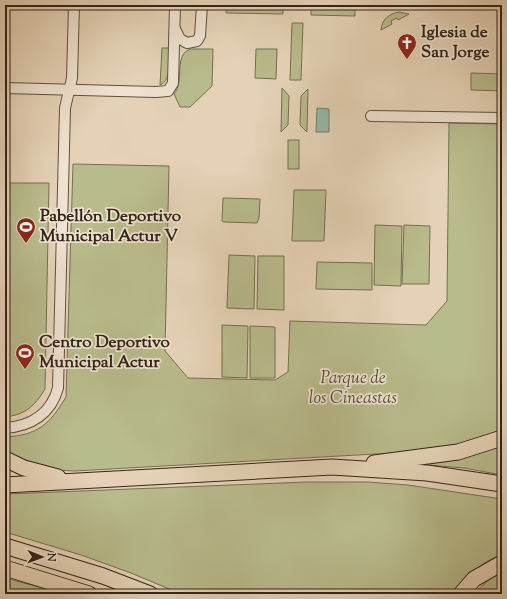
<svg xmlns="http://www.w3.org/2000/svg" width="507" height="599" viewBox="0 0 507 599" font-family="'Sorts Mill Goudy',serif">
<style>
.green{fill:#b8bb8b;stroke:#757052}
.water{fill:#97b8a9;stroke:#6f7d6f}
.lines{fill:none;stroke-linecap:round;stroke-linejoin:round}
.minor-casing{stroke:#5f5040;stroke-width:12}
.highway-casing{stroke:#322518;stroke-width:17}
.minor{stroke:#eee2d0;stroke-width:10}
.highway{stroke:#e5d2b6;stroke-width:15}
.labels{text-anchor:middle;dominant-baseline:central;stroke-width:3.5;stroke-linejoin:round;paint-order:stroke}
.poi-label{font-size:17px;font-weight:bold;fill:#322518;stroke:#eee2d0;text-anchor:start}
.park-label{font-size:17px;font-style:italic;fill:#544a35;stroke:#eee2d0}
</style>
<rect width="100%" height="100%" fill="#e5d2b6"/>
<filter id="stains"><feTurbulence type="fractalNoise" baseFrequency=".005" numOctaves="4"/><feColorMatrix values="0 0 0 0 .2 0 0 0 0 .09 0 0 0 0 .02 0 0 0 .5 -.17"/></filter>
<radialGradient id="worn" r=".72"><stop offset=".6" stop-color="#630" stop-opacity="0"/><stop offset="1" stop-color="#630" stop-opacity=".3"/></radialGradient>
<g class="green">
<path d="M226 5H283V14L226 13Z"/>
<path d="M311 5H355V16L311 15Z"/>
<path d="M399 12 409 14 398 20 397 18 391 21 392 24 381 30C382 19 389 14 399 12Z"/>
<path d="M292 23H303L301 80H290Z"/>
<path d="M162 48H169C169 60 172 80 160 85Z"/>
<path d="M191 49H213L212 86 190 107H180L174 94C185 81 173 54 191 49Z"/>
<path d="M256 49H277L276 79 255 78Z"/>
<path d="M471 73 502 74V91L471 90Z"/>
<path d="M282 88 289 96 288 125 281 132Z"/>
<path d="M308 89 307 132 300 125 301 96Z"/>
<path d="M449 123 502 124V429L477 440 428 451 75 471 53 470 5 455V437C38 435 49 425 66 397L73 164 169 166 165 351 188 378 275 380 288 372 290 321 426 325 447 301Z"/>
<rect x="288" y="140" width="11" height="29"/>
<path d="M5 183H49L45 389C35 406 25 415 5 417Z"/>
<path d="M294 190H326L324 241H292Z"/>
<path d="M223 198 260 199 259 218 257 223 224 222 222 221Z"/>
<path d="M375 225 402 226 401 286 374 285Z"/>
<path d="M404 225 430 226 429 284H402Z"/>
<path d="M229 255 255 256 254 309 227 308Z"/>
<path d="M258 256H284V310L257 309Z"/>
<path d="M317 262 372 263V290L316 289Z"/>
<path d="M222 325 248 326 247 378 222 377Z"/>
<path d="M250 326 275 327V378H250Z"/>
<path d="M502 443V475L464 468 427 465V462Z"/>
<path d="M307 482H368L408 485 502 499V555C482 560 466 578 454 594H181L131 573 81 555 5 532V494Z"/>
<path d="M502 572V594H473L495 574Z"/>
<path d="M5 578 65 594H5Z"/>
</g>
<path class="water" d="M317 108 329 109V132H316Z"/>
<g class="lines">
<defs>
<g id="minor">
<path d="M175 29 180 39 187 43 197 41 200 36 202 5"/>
<path d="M5 88 156 92 168 91 173 83 175 5"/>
<path d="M371 116 502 118"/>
<path d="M5 428C31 426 51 414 58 388L65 108 72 78 74 5"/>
</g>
<g id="highway">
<path d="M5 459 24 468 58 477"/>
<path d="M374 463 458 452 502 438"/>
<path d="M5 485 332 467 427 473 502 484"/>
<path d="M5 546 103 576 150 594"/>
<path d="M5 568 89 594"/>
<path d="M461 594 474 579 502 563"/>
</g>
</defs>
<use href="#minor" class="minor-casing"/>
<use href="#highway" class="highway-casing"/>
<use href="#minor" class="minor"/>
<use href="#highway" class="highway"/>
</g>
<defs>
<symbol id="church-pin" viewBox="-11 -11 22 30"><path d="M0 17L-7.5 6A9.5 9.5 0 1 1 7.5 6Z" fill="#8f2418" stroke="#eee2d0"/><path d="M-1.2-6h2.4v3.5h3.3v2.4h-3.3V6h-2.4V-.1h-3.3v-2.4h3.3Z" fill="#fff"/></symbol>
<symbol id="stadium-pin" viewBox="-11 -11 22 30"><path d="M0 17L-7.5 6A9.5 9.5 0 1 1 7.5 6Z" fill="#8f2418" stroke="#eee2d0"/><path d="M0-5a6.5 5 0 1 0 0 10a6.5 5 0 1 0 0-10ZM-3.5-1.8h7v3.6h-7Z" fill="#fff"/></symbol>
</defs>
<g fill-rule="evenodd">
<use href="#church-pin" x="396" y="32" width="22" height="30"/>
<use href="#stadium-pin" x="15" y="216" width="22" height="30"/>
<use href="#stadium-pin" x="14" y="342" width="22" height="30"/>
</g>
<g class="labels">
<g class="poi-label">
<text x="421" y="33">Iglesia de<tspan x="421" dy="20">San Jorge</tspan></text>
<text x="40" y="217">Pabellón Deportivo<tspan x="40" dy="20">Municipal Actur V</tspan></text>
<text x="39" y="343">Centro Deportivo<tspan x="39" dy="20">Municipal Actur</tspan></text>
</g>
<g class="park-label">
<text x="353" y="379">Parque de<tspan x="353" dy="20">los Cineastas</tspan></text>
</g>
</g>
<rect width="507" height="599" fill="none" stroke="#e5d2b6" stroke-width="20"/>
<rect x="6" y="6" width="495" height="587" fill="none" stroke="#322518" stroke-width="2"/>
<rect x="10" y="10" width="487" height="579" fill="none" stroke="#322518"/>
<g transform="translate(42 557) rotate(91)" stroke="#eee2d0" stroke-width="3" paint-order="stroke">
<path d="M0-3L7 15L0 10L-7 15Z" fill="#322518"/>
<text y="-6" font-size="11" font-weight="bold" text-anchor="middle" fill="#322518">N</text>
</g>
<rect width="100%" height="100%" filter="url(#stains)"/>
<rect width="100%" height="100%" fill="url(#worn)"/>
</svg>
